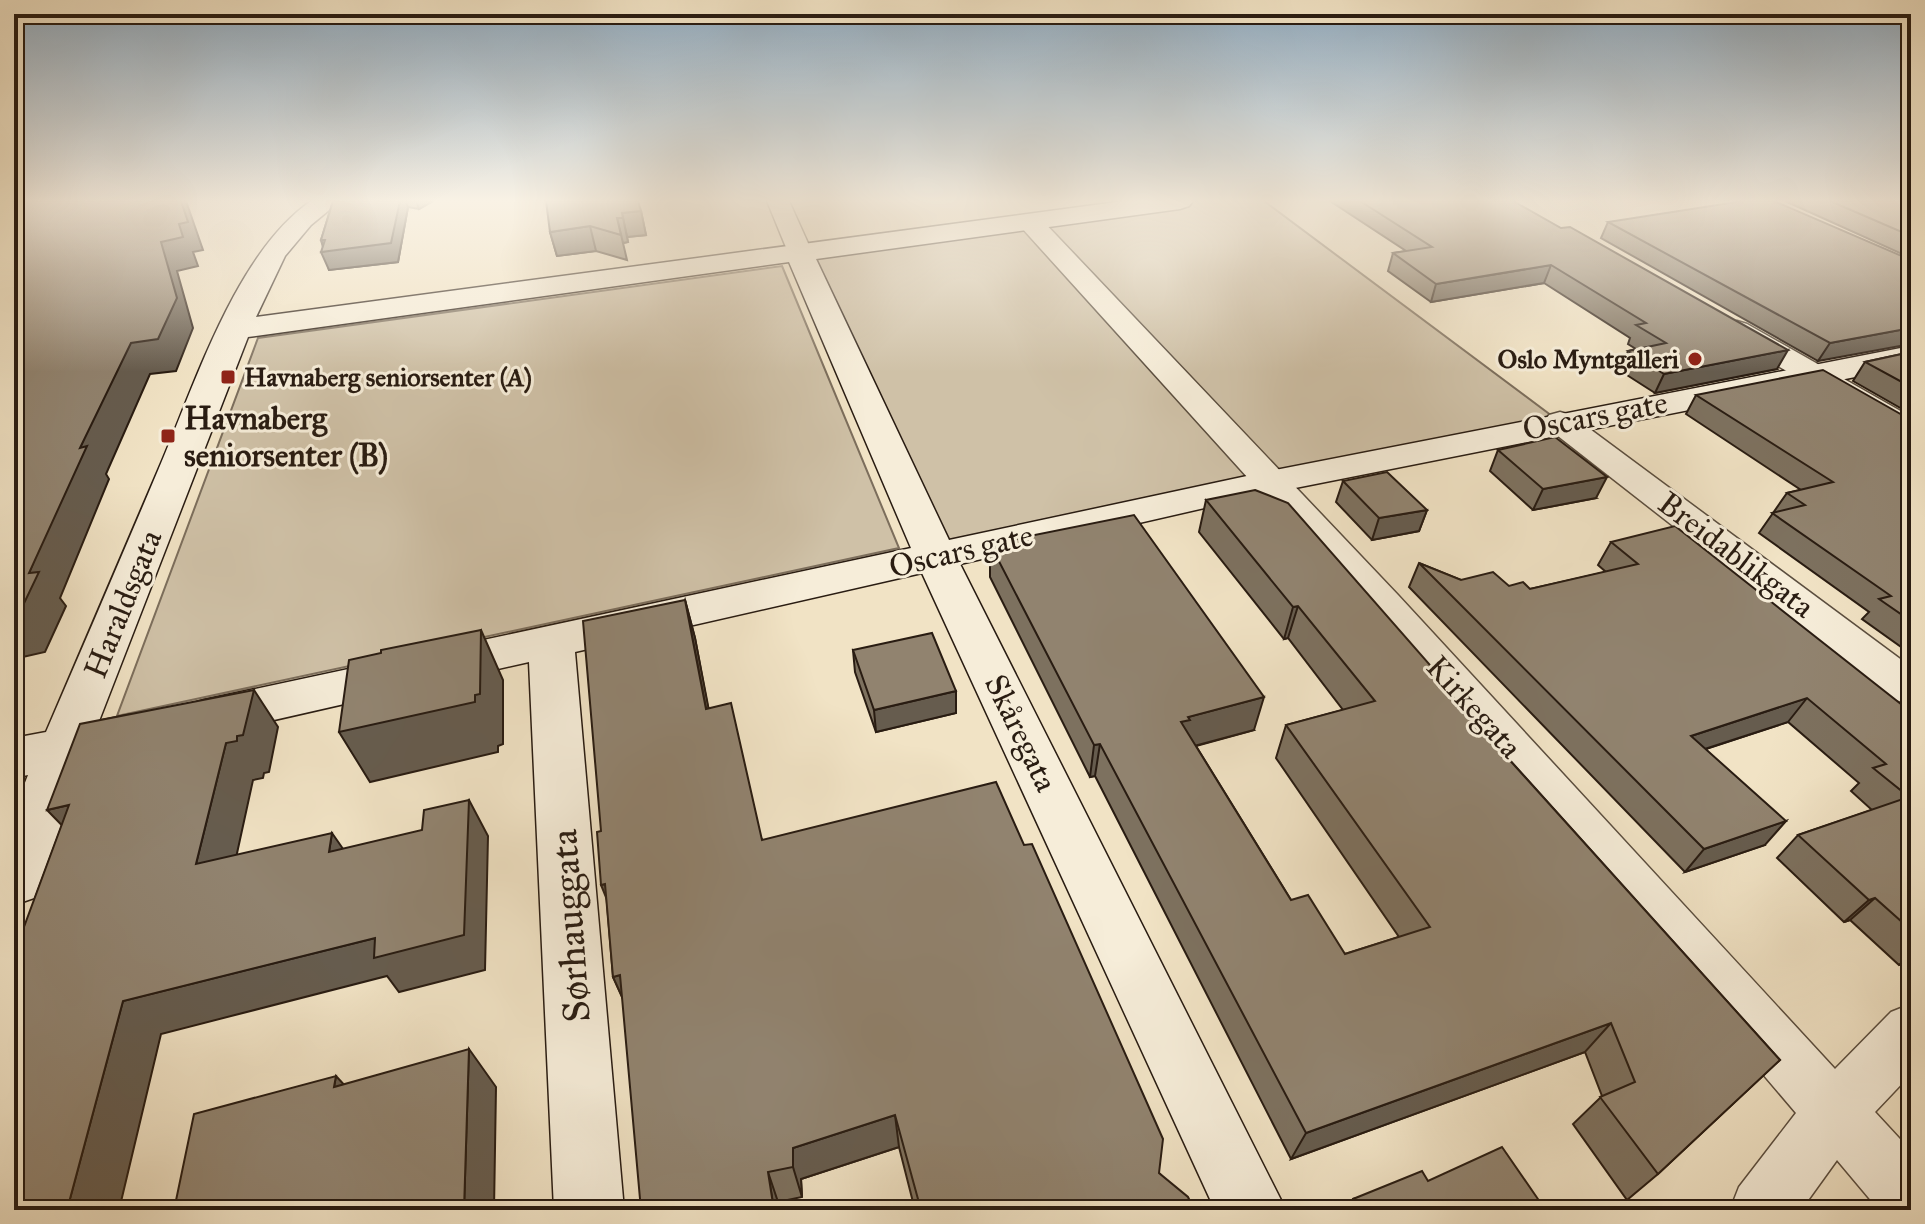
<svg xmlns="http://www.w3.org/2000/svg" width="1925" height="1224" viewBox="0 0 1925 1224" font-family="'IM FELL Great Primer',serif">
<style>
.green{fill:#cfc1a7;stroke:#7c6e5c;stroke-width:2}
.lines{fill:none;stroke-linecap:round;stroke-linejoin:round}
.street-casing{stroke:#5b4e3f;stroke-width:3}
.secondary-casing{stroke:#291c12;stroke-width:3}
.street{fill:#f6edd9;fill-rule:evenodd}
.secondary{fill:#f6edd9;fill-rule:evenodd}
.wall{fill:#7d715f;stroke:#291c12;stroke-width:2}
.shaded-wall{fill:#665c4e;stroke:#291c12;stroke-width:2}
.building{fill:#91836f;stroke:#291c12;stroke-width:2}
.poi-dot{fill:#8f2418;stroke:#f6edd9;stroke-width:3}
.labels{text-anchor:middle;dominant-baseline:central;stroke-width:6;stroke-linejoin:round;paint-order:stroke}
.far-poi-label{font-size:26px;font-weight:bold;fill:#291c12;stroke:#f6edd9;text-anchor:end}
.street-label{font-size:32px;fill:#291c12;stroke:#f6edd9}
.poi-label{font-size:32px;font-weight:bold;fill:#291c12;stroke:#f6edd9;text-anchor:start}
.near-street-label{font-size:38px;fill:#291c12;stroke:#f6edd9}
</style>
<rect width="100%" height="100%" fill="#f1e3c5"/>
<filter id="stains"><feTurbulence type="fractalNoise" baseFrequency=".0025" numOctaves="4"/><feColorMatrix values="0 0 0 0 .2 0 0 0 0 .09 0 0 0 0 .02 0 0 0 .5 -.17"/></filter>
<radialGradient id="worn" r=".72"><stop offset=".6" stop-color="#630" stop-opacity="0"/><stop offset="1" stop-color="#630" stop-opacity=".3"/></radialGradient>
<g class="green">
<path d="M1180 201H1264L1560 422 936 557 799 252Z"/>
<path d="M782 266 899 548 117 716 258 338Z"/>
</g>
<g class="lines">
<defs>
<g id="street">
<path d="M315 201H339L335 206H318Z"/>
<path d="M767 201H789L812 252 808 257H790Z"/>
<path d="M1030 215 1039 217 1398 595 1835 1069 1891 1012 1911 1004V1074L1875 1112 1911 1151V1210H1879L1837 1160 1801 1210H1730L1739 1187 1796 1113 1370 613 1021 227 1018 222 1021 217Z"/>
<path d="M1737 321 1747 324 1911 417V440L1899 437 1727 336 1723 330 1727 324Z"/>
<path d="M1560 412 1571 415 1911 667V705L1896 700 1549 429 1544 422 1549 415Z"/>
</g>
<path id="secondary" d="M311 201H340L311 225 285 256 256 317 1124 201H1193L1189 206 1180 209 816 259 949 540 1270 471 1911 346V366L1270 493 960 564 1286 1210H1215L922 573 575 652 624 1210H554L529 662 204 736 187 731 180 718 187 705 204 700 911 548 789 262 248 337 99 721 129 715 146 721 154 734 146 747 84 763 34 898 14 905V811L28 775 14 778V738L46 732C84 644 122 556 159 468 195 385 235 254 311 201Z"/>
</defs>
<use href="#street" class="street-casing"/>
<use href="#secondary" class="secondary-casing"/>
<use href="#street" class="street"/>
<use href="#secondary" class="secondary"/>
</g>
<g class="wall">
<path d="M333 201H433L419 209 408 207 398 262 329 270 321 240Z"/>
<path d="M1330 201H1513L1777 369 1655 393 1619 370 1628 351 1636 349 1628 344 1630 338 1544 283 1431 302 1388 271 1393 253 1406 251Z"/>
<path d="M1785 201H1911V258Z"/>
<path d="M641 211 646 235 627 237 628 242 623 243 627 260 596 251 557 256 550 232Z"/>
<path d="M1608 222 1911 260 1818 361 1601 238Z"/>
<path d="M1911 352V414L1853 381 1865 362Z"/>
<path d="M1696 395 1911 420V654L1862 619 1869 612 1759 533 1787 493 1801 490 1686 414Z"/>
<path d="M1498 450 1596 498 1533 510 1490 471Z"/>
<path d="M1343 481 1427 510 1419 531 1372 540 1336 502Z"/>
<path d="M1206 500 1435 677 1780 1060 1658 1174 1627 1200 1573 1124 1602 1096 1585 1052 1291 1159 1095 776 1090 777 990 577V544L1254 730 1196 746 1291 900 1345 954 1399 937 1276 758 1286 725 1343 710 1288 638 1284 639 1199 532Z"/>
<path d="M1611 542 1911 712V960L1899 965 1850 920 1844 922 1777 858 1798 835 1872 810 1851 791 1859 783 1788 722 1706 749 1765 845 1685 872 1409 587 1419 563 1461 580 1530 589 1606 572 1598 565Z"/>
<path d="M685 600 695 638 708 708 762 840 1159 1173 1194 1210H915L899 1147 801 1179 802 1197 778 1202 622 997 613 977 601 831Z"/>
<path d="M853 650 956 691V713L876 732 855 672Z"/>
<path d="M1428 1181 1531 1210H1345L1353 1199Z"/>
</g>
<g class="shaded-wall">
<path d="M181 201H186L203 250 193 252 198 266 177 271 193 328 176 371 150 374 106 474 109 479 60 598 66 606 45 652 14 659V618L29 573 80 448 161 242Z"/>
<path d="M400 201H406L408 207 398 262 329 270 321 252 326 251 321 240Z"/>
<path d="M416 201H433L419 209Z"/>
<path d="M641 211 646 235 627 237 622 213Z"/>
<path d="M617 218H623L628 242 623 243Z"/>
<path d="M590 226 596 251 557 256 550 232Z"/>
<path d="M1551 265 1544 283 1431 302 1436 284Z"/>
<path d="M1911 328V344L1818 361 1830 343Z"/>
<path d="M1788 350 1777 369 1655 393 1664 374Z"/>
<path d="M1607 477 1596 498 1533 510 1543 489Z"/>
<path d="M1427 510 1419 531 1372 540 1379 518Z"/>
<path d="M685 600 695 638 716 747 706 709Z"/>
<path d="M1298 606 1288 638 1284 639 1293 607Z"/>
<path d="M481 630 503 680V744L498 746V752L370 782 339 732Z"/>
<path d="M254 690 278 727 269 772 264 773 263 778 253 780 227 899 196 864 226 743Z"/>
<path d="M956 691V713L876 732 874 710Z"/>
<path d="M1264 697 1254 730 1183 749 1181 722 1188 717Z"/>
<path d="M1807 698 1788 722 1674 759 1691 736Z"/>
<path d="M1100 744 1095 776 1090 777 1094 745Z"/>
<path d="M469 800 488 836 485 970 399 992 387 976 161 1034 119 1210H67L123 1001 375 938Z"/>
<path d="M69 805 82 846 47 810Z"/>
<path d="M1786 821 1765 845 1685 872 1704 849Z"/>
<path d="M332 833 357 869 329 852Z"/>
<path d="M605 884 616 922 601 885Z"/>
<path d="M1875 898 1850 920 1844 922 1869 900Z"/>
<path d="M1911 955V960L1899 965Z"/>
<path d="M620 975 629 1012 613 977Z"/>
<path d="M1611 1023 1585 1052 1291 1159 1306 1133Z"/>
<path d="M469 1049 496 1087 494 1210H464Z"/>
<path d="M336 1076 370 1113 334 1087Z"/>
<path d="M895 1115 899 1147 801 1179 802 1197 793 1167V1148Z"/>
<path d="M768 1172 778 1202 779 1210H774Z"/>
</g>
<g class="building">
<path d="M14 201H181L188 222 179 224 183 237 161 242 177 298 158 339 131 343 80 448 87 446 29 573 39 572 17 618H14Z"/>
<path d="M333 201H400L391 243 321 252 325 240H321Z"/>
<path d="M546 201H638L641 211 622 213 623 218H617L621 235 590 226 550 232Z"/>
<path d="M1360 201H1513L1561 228 1570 227 1788 350 1664 374 1628 351 1666 343 1636 325 1646 323 1551 265 1436 284 1393 253 1432 247Z"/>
<path d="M1743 201H1774L1911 260V328L1830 343 1608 222Z"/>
<path d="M1830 201H1911V236Z"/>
<path d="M1911 352V387L1865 362Z"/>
<path d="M1823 370 1911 420V621L1879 599 1891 596 1772 513 1805 505 1787 493 1833 482 1696 395Z"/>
<path d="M1555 437 1607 477 1543 489 1498 450Z"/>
<path d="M1387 472 1427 510 1379 518 1343 481Z"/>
<path d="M1255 490 1288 503 1437 673 1432 674 1780 1060 1658 1174 1600 1097 1635 1082 1611 1023 1306 1133 1100 744 1094 745 990 544 1134 515 1264 697 1188 717 1190 720 1181 722 1291 900 1308 895 1345 954 1430 927 1286 725 1375 701 1298 606 1293 607 1206 500Z"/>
<path d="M1675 526 1911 712V930L1875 898 1869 900 1798 835 1909 797 1873 768 1886 764 1807 698 1691 736 1786 821 1704 849 1419 563 1461 580 1493 572 1509 586 1523 582 1530 589 1638 564 1611 542Z"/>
<path d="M685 600 706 709 731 703 762 840 996 782 1024 845 1032 844 1163 1139 1159 1173 1188 1197 1194 1210H921L895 1115 793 1148V1167L768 1172 774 1210H641L620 975 613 977 605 884 601 885 597 832 601 831 583 621Z"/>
<path d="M481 630 480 694 475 695V702L339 732 349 660 381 653V650Z"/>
<path d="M932 633 956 691 874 710 853 650Z"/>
<path d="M254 690 243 735 237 736V741L226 743 196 864 332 833 329 852 422 830 424 810 469 800 464 935 374 958 375 938 123 1001 67 1210H14V954L69 805 47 810 80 724Z"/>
<path d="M469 1049 464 1210H174L194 1114 336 1076 334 1087Z"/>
<path d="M1502 1147 1540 1202 1528 1208 1530 1210H1354L1353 1199 1422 1171 1428 1181Z"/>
</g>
<linearGradient id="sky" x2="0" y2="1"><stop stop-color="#90acc2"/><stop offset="0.54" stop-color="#f9f2e5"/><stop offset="1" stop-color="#f9f2e5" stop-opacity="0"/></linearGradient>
<rect width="1925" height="372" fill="url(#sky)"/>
<g class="poi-dot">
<circle cx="1695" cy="359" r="8"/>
<rect x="220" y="369" width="16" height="16" rx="4"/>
<rect x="160" y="428" width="16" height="16" rx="4"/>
</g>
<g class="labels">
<g class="far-poi-label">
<text x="1679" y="359">Oslo Myntgalleri</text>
<text x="244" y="377" text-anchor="start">Havnaberg seniorsenter (A)</text>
</g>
<g class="street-label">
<text transform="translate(1595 416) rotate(-11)">Oscars gate</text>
<text transform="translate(961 551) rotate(-13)">Oscars gate</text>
<text transform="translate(1736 555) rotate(37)">Breidablikgata</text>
<text transform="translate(123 604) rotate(-68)">Haraldsgata</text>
<text transform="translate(1474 707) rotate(48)">Kirkegata</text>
<text transform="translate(1021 733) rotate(64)">Skåregata</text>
</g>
<g class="poi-label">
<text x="184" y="418">Havnaberg<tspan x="184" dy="37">seniorsenter (B)</tspan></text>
</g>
<g class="near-street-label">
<text transform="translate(570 926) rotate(-94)">Sørhauggata</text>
</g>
</g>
<rect width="1925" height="1224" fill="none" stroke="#f1e3c5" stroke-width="48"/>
<rect x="16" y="16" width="1893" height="1192" fill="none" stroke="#291c12" stroke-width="4"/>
<rect x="24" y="24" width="1877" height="1176" fill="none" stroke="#291c12" stroke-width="2"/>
<rect width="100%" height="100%" filter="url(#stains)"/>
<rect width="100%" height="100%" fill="url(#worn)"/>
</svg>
